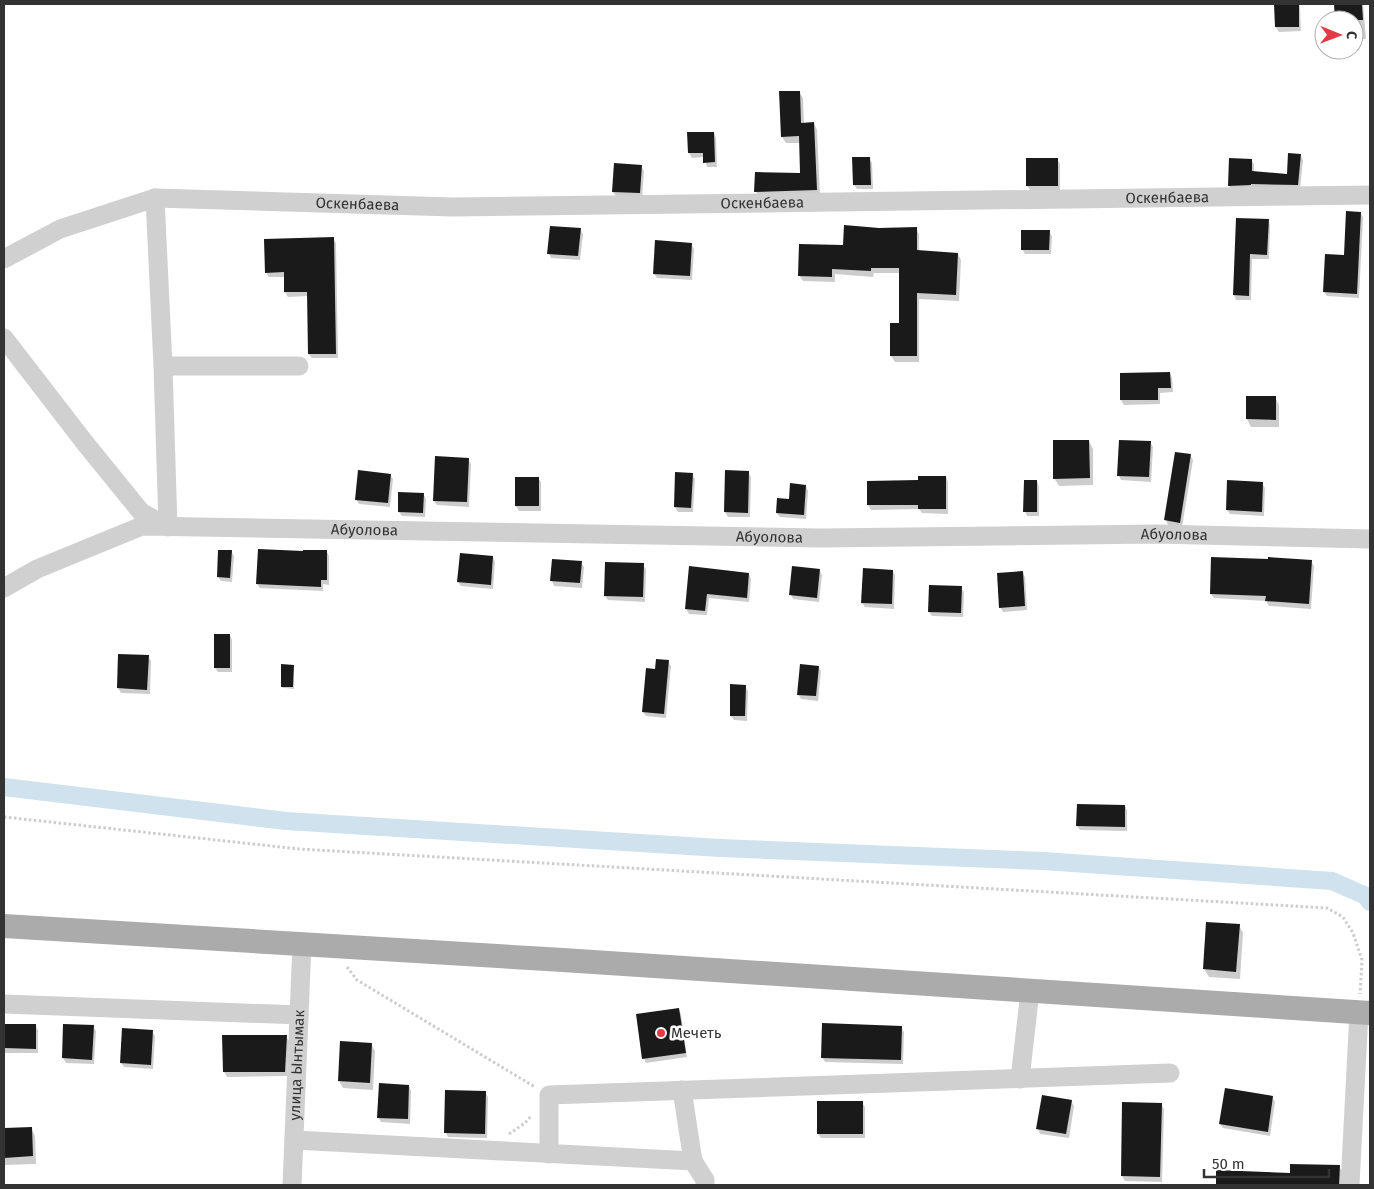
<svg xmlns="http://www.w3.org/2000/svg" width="1374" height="1189" viewBox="0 0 1374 1189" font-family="'Fira Sans',sans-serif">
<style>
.shadow{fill:#0003}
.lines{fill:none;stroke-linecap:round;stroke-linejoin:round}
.canal{stroke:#cfe2ee;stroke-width:18}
.building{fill:#1a1a1a}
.path{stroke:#cdcdcd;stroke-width:3;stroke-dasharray:2.5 2.5;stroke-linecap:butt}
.minor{stroke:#d0d0d0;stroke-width:19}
.major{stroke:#ababab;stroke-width:24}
.poi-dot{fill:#e63946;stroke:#fff;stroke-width:2}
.labels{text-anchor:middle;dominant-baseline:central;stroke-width:5;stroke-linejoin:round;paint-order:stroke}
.street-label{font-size:15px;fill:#333;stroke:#fff}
.poi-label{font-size:15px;fill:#333;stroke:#fff;text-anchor:start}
</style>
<rect width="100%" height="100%" fill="#fff"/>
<g class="shadow">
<path d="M1275 4H1299L1300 7 1301 31 1279 32 1276 27Z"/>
<path d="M1335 4H1363L1366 39 1354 40V20H1336Z"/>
<path d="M799 92 803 98 804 124 814 123 817 130 820 196 759 198 756 191 802 174 800 143H786L782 137Z"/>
<path d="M714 133 716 138 717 167H707L704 157 692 158 689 153 688 134Z"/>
<path d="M1300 155 1303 160 1300 189 1231 190 1229 185 1251 160 1254 164V172L1288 175Z"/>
<path d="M869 158 872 163 873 189H857L854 185Z"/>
<path d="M1057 159 1060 164V190H1030L1027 186Z"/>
<path d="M641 166 644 171 642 198 616 196 613 192Z"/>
<path d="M1360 213 1363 217 1359 298 1327 296 1324 292 1345 256Z"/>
<path d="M1237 219 1268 220 1270 225 1269 259H1252L1251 300H1236L1234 295Z"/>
<path d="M916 228 919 234V252L958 254 961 260 959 301 919 299V362H895L891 356 901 324V273H874L873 277 835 274V282L803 281 799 275 844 247 879 229Z"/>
<path d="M580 229 583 234 580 260 551 258 549 253Z"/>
<path d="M1049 232 1052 236 1051 254H1025L1022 249Z"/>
<path d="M333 239 336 243 338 358H312L309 354 308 296 288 297 285 292V277H269L266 272Z"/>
<path d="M691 244 694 249 692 280 657 278 654 274Z"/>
<path d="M1170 373 1172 378 1173 392 1160 393V404L1124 405 1121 400Z"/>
<path d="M1247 397H1275L1279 405V427H1251L1247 419Z"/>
<path d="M1089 441 1093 449V485L1059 486 1054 478Z"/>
<path d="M1150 442 1153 447 1151 482 1121 480 1119 476Z"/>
<path d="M1190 455 1193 460 1182 527 1168 525 1166 520Z"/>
<path d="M468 459 471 464 469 507 437 505 434 501Z"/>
<path d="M748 472 751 477 750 517H728L725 512Z"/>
<path d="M692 474 695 479 693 512H678L675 507Z"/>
<path d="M390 475 393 479 390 507 359 504 356 499Z"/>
<path d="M946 477 948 482V514L922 513 919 509 871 510 868 505 919 482Z"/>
<path d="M516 478H538L541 482V511H519L516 506Z"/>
<path d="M1037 481 1039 486V516H1027L1025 511Z"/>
<path d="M1262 483 1265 488 1264 516 1230 514 1227 510Z"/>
<path d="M806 486 808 491 806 519 780 517 777 513Z"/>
<path d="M423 494 426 499 425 517 402 516 399 512Z"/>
<path d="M231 551 234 556 232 582 221 581 218 577Z"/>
<path d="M327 552 329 556V585L323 584V591L260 588 257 584Z"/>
<path d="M493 557 495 562 493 589 461 586 458 582Z"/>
<path d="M1311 561 1314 566 1311 609 1269 606 1266 601 1214 598 1211 594Z"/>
<path d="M581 563 584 567 582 588 554 586 552 581Z"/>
<path d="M643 565 646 569 645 602 608 600 605 596Z"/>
<path d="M690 568 749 574 751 579 749 602 709 598 707 615 689 614 686 609Z"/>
<path d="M819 570 822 575 819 602 793 599 791 595Z"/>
<path d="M893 571 895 575 894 609 865 607 862 603Z"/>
<path d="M1022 573 1025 577 1027 610 1003 612 1000 607Z"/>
<path d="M961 588 964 592 963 617 932 616 929 612Z"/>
<path d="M230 635 232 640V672H218L215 668Z"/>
<path d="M120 655 148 656 151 661 150 694 121 693 118 688Z"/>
<path d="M668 661 671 666 666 718 646 716 643 712 656 670Z"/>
<path d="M293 666 294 689 283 688 282 687Z"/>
<path d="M818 667 821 671 818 701 801 699 798 694Z"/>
<path d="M745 686 748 691 747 721 734 720 731 716Z"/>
<path d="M1125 806 1127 810V831L1080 830 1077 826Z"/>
<path d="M1208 923 1239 925 1243 933 1240 979 1209 977 1204 969Z"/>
<path d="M678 1009 681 1014 687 1057 646 1063 644 1059Z"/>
<path d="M4 1025H35L38 1030V1053H4Z"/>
<path d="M65 1025 93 1027 96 1031 94 1064 66 1063 63 1058Z"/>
<path d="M901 1027 904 1032 903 1064 825 1062 822 1057Z"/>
<path d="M152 1031 155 1036 153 1069 124 1067 121 1063Z"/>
<path d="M286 1036 289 1041 287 1076 227 1077 224 1072Z"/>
<path d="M371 1044 375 1051 373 1090 343 1088 339 1081Z"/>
<path d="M409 1086 411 1091 410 1124 381 1122 378 1117Z"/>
<path d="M485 1092 488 1097 487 1138 448 1137 446 1133Z"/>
<path d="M1272 1097 1275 1102 1270 1136 1223 1128 1220 1124Z"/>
<path d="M1071 1101 1074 1106 1069 1138 1040 1134 1038 1129Z"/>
<path d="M862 1102 865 1107V1138H821L818 1134Z"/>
<path d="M1161 1104 1164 1109 1162 1182 1125 1181 1122 1176Z"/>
<path d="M31 1128 35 1136 36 1164 4 1165V1129Z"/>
<path d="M1339 1166 1344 1176V1185H1217L1218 1171 1291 1174Z"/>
</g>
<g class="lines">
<path class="canal" d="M4 787 286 821 720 848 1043 861 1332 881 1366 896 1370 902"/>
</g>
<g class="building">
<path d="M1274 4H1299V27H1275Z"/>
<path d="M1334 4H1362L1363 20H1335Z"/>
<path d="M779 91H800L801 123 814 122 817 190 754 192 755 172 800 173 799 136 781 137Z"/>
<path d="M687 132H714L715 162 703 163V153H688Z"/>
<path d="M1288 153 1301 154 1298 185 1251 184V185L1228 186 1229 158 1252 159V171L1287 174Z"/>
<path d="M852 157H870L871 185H853Z"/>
<rect x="1026" y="158" width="32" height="28"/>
<path d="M614 163 642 165 640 193 612 192Z"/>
<path d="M1346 211 1361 212 1357 294 1323 292 1325 254 1344 255Z"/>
<path d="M1236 218 1269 219 1267 255 1250 254 1249 296 1233 295Z"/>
<path d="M844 225 879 228 917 227V250L958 253 956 295 917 293V356H890V323H899V268H871V271L832 269V277L798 276 799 244 843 245Z"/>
<path d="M550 226 581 228 578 256 547 254Z"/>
<path d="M1021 230H1050L1049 250H1021Z"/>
<path d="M334 237 336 354H308L307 292H284V272L265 273 264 239Z"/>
<path d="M655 240 692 243 690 276 653 274Z"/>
<path d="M1170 372 1171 388H1158V400H1120V373Z"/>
<path d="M1246 396H1276V420L1246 419Z"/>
<path d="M1053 440H1089L1090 478 1053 479Z"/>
<path d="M1119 440 1151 441 1149 477 1117 476Z"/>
<path d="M1175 452 1191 454 1180 523 1164 520Z"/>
<path d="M435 456 469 458 467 502 433 501Z"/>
<path d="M358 470 391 474 388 503 355 500Z"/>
<path d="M725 470 749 471 748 513 724 512Z"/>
<path d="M675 472 693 473 691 508 674 507Z"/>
<path d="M918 476H946V509H918V505H867V481L918 480Z"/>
<rect x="515" y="477" width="24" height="29"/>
<path d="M1024 480H1037V512H1023Z"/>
<path d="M1227 480 1263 482 1262 512 1226 510Z"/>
<path d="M790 483 806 485 804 515 776 513 777 498 789 499Z"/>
<path d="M398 492 424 493 423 513 398 512Z"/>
<path d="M258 549 303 551V550H327V580H321V587L256 584Z"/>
<path d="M218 550H232L230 578 217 577Z"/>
<path d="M460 553 493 556 491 585 457 582Z"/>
<path d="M1211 557 1268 559V557L1312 560 1309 604 1265 601 1266 596 1210 594Z"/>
<path d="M552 559 582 561 580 583 550 581Z"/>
<path d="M605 562 644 563 643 597 604 596Z"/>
<path d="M689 566 749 573 747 598 707 594 705 611 685 609Z"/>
<path d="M792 566 820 569 817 598 789 595Z"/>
<path d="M863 568 893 570 892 604 861 603Z"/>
<path d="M1023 571 1025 606 999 608 997 573Z"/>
<path d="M929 585 962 586 961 613 928 612Z"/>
<rect x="214" y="634" width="16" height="34"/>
<path d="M118 654 149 655 147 690 117 688Z"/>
<path d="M656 659 669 660 664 714 642 712 646 668 655 669Z"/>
<path d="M281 664 294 665 293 687H281Z"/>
<path d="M800 664 819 666 816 696 797 695Z"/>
<path d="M730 684 746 685 745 716H730Z"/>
<path d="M1077 804 1125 805V827L1076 826Z"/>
<path d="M1206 922 1240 924 1236 972 1203 969Z"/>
<path d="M679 1008 686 1053 642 1059 636 1014Z"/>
<path d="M822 1023 902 1026 901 1060 821 1058Z"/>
<path d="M4 1024H36V1049L4 1048Z"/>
<path d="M63 1024 94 1025 92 1060 62 1058Z"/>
<path d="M122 1028 153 1030 151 1065 120 1063Z"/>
<path d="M222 1035H287L285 1072H223Z"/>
<path d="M340 1041 372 1043 370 1083 338 1081Z"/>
<path d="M379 1083 409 1085 408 1119 377 1118Z"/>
<path d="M1225 1088 1273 1096 1268 1132 1219 1124Z"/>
<path d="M445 1090 486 1091 485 1134 444 1133Z"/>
<path d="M1042 1095 1072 1100 1066 1134 1036 1129Z"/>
<rect x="817" y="1101" width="46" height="33"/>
<path d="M1122 1102 1162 1103 1160 1177 1121 1176Z"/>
<path d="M32 1127 33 1156 4 1158V1128Z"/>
<path d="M1290 1164 1340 1165 1339 1185H1216V1170L1290 1173Z"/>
</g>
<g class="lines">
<g class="path">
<path d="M4 817 299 849 1327 908 1343 917 1353 933 1362 960 1360 994"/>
<path d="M347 967 357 980 535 1087"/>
<path d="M509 1134 525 1123 531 1116"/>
</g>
<g class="minor">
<path d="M155 198 163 366 168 527"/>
<path id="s1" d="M4 259 60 229 155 198 453 207 1370 195"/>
<path d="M4 338 85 443 141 512 164 525"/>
<path d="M163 366H299"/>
<path id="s2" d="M4 588 37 569 142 526 821 538 1157 534 1370 539"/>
<path d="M4 1004 299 1015"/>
<path d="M1020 1079 1030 991"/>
<path d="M682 1090 693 1161 705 1180V1185"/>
<path d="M294 1140 693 1161"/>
<path d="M549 1154V1095L1170 1073"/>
<path id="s3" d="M292 1185 302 944"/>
<path d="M1350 1185 1359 1012"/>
</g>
<path class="major" d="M4 926 563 960 1370 1013"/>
</g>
<circle class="poi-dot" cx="661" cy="1033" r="5"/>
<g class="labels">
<g class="street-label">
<text stroke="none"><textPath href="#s1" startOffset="1176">Оскенбаева</textPath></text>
<text stroke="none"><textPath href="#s1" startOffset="771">Оскенбаева</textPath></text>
<text stroke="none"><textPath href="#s1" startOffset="366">Оскенбаева</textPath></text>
<text stroke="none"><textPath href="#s2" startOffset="374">Абуолова</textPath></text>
<text stroke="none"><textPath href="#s2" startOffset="1184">Абуолова</textPath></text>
<text stroke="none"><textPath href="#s2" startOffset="779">Абуолова</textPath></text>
<text stroke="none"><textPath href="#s3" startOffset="120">улица Ынтымак</textPath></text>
</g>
<g class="poi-label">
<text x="671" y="1033">Мечеть</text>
</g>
</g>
<rect width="1374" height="1189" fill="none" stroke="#333333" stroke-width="10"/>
<g transform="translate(1339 35) rotate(91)"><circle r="24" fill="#ffffff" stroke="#adadad"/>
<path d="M0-4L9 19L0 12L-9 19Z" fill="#e63946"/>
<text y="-8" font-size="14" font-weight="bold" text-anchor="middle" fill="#333333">С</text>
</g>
<path d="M1204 1169v8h125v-8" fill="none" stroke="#333333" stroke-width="2.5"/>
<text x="1212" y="1169" font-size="15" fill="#333333" stroke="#ffffff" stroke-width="4" paint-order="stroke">50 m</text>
</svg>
